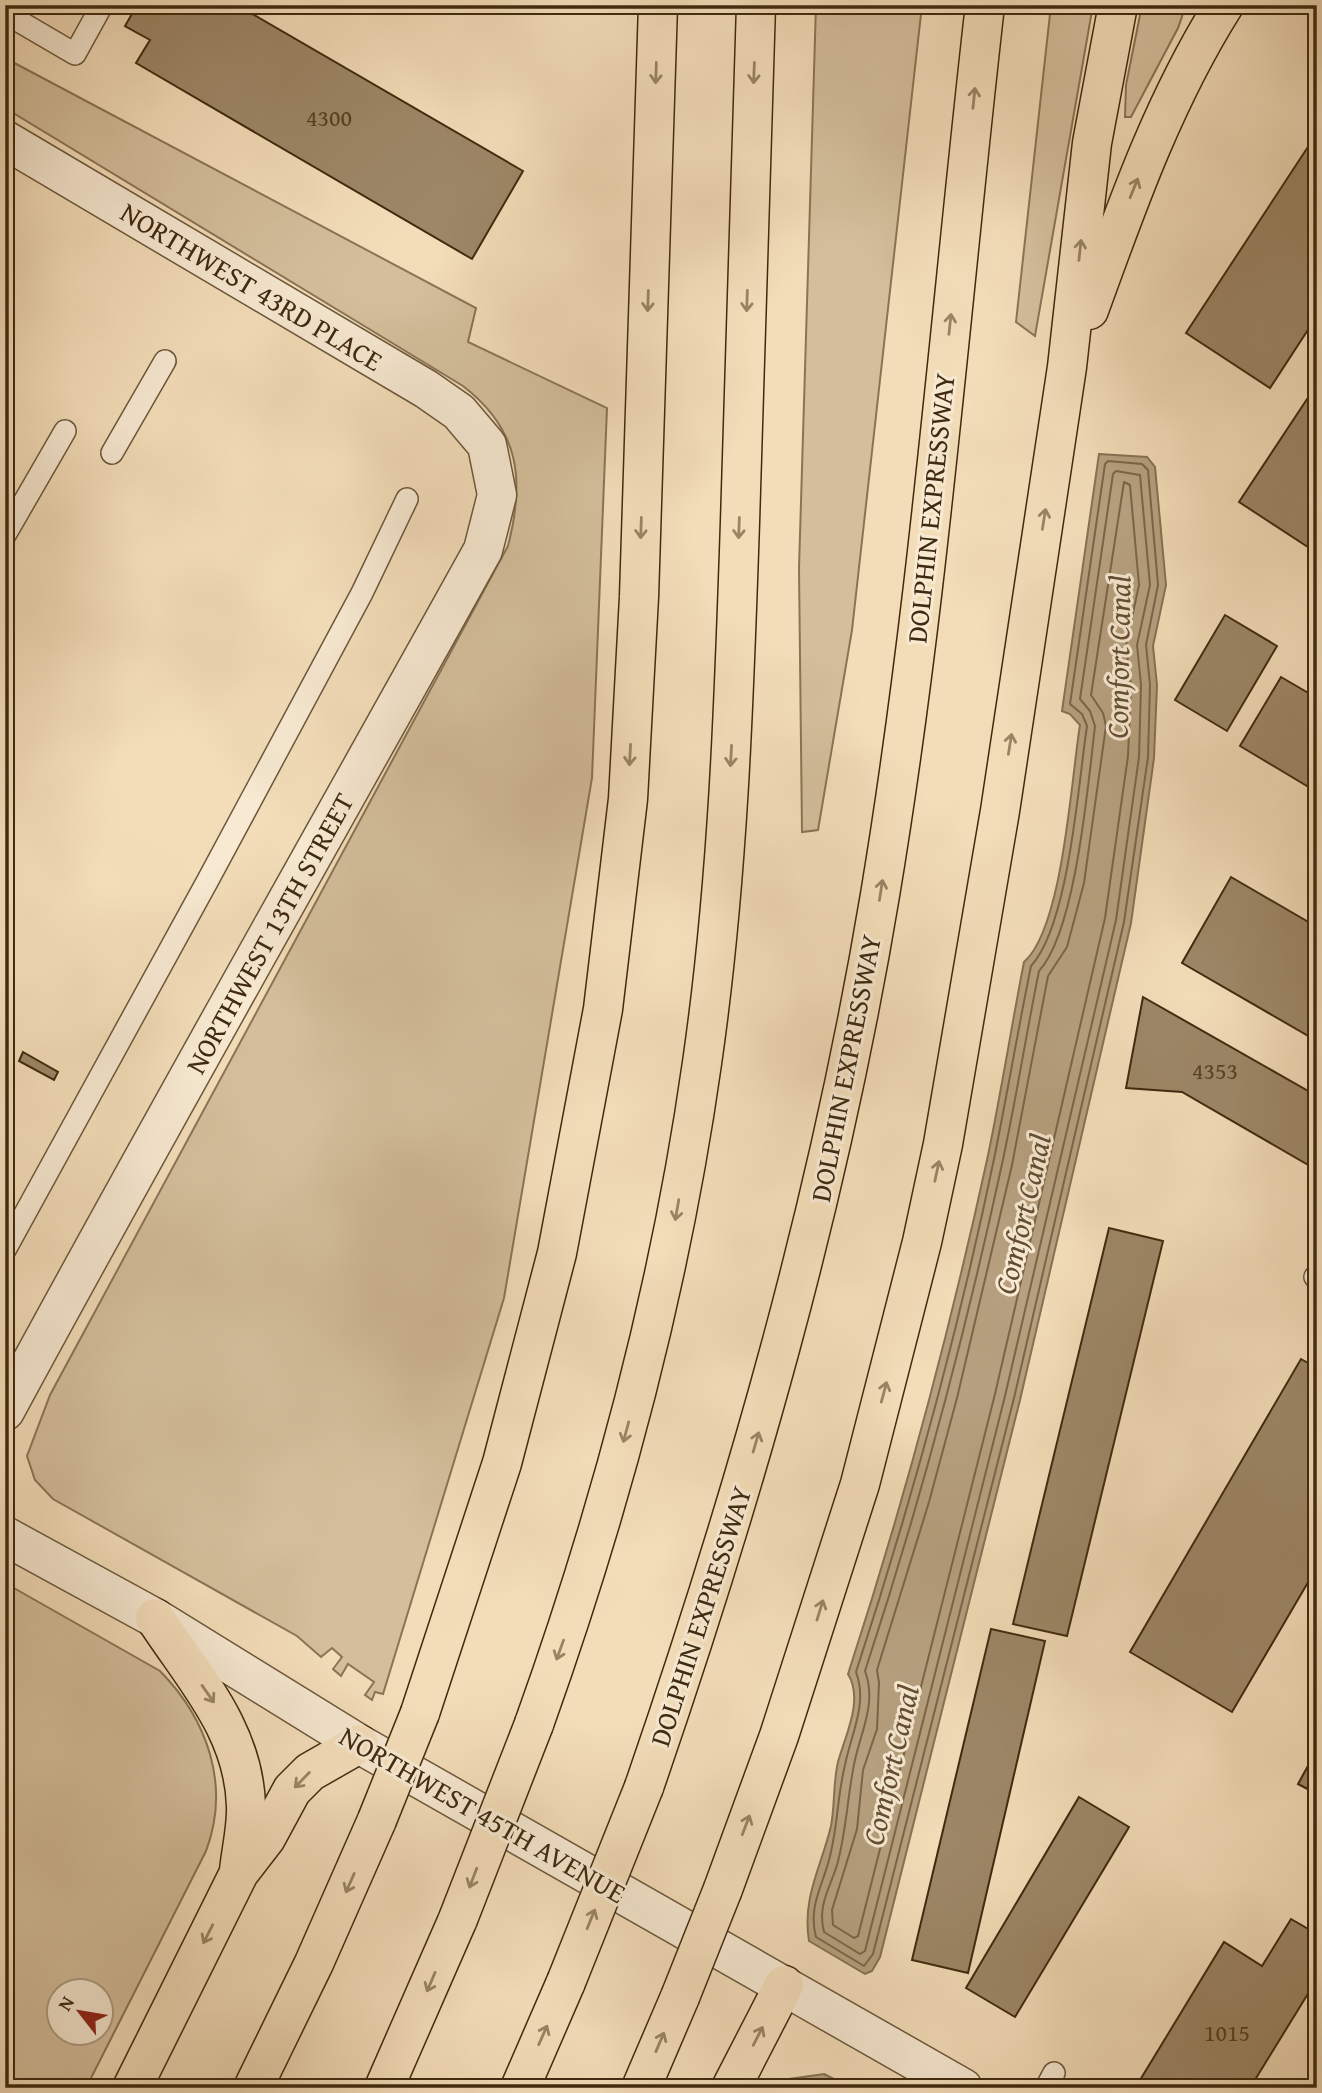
<svg xmlns="http://www.w3.org/2000/svg" width="1322" height="2093" viewBox="0 0 1322 2093" font-family="'Gentium Book Plus',serif">
<style>
.green{fill:#d4bf9c;stroke:#8a7456;stroke-width:2;fill-rule:evenodd}
.water{fill:#b6a07f;stroke:#867152;stroke-width:2}
.lines{fill:none;stroke-linecap:round;stroke-linejoin:round}
.shore{stroke:#7a6547;stroke-width:2}
.building{fill:#9d8767;stroke:#3f2a0f;stroke-width:2}
.service-casing{stroke:#6c573a;stroke-width:24}
.tertiary-casing{stroke:#6c573a;stroke-width:41}
.motorway-casing{stroke:#3f2a0f;stroke-width:41}
.service{stroke:#f7e9d2;stroke-width:21}
.tertiary{stroke:#f7e9d2;stroke-width:38}
.motorway{stroke:#f3ddb9;stroke-width:38}
.motorway-bridge-casing{stroke:#3f2a0f;stroke-width:41;stroke-linecap:butt}
.motorway-bridge{stroke:#f3ddb9;stroke-width:38}
.oneway{stroke:#998464}
.labels{text-anchor:middle;dominant-baseline:central;stroke-width:6;stroke-linejoin:round;paint-order:stroke}
.number-label{font-size:24px;fill:#564125}
.street-label{font-size:28px;fill:#3f2a0f;stroke:#f7e9d2}
.water-label{font-size:30px;font-style:italic;fill:#634d31;stroke:#f7e9d2}
</style>
<rect width="100%" height="100%" fill="#f3ddb9"/>
<filter id="stains"><feTurbulence type="fractalNoise" baseFrequency=".00286" numOctaves="4"/><feColorMatrix values="0 0 0 0 .2 0 0 0 0 .09 0 0 0 0 .02 0 0 0 .5 -.17"/></filter>
<radialGradient id="worn" r=".72"><stop offset=".6" stop-color="#630" stop-opacity="0"/><stop offset="1" stop-color="#630" stop-opacity=".3"/></radialGradient>
<g class="green">
<path d="M816 5H922L852 630 818 830 802 832 799 568Z"/>
<path d="M1051 5H1093L1035 336 1016 322Z"/>
<path d="M1142 5H1186L1178 28 1131 117H1125L1126 85Z"/>
<path d="M5 58 476 308 468 342 607 408 592 778 504 1298 383 1694 375 1692 372 1700 365 1695 374 1682 348 1664 341 1676 333 1669 342 1657 332 1648 321 1657 297 1636 53 1499 35 1480 27 1456 50 1395 508 546C525 480 520 430 463 386L5 108Z"/>
<path d="M5 1583 160 1671C207 1719 231 1785 206 1851L86 2088H24L5 2077ZM60 1992H102V2034H60Z"/>
</g>
<g class="water">
<path d="M1099 454 1147 457 1155 467 1166 585 1153 646 1157 685 1154 758 1131 923 1020 1400 880 1957 872 1971 865 1974 809 1941C802 1897 821 1868 831 1826 835 1805 833 1783 838 1762 845 1736 864 1700 848 1674 903 1506 949 1334 987 1160 1001 1094 1011 1028 1024 962 1063 928 1071 780 1080 725L1070 714 1062 711Z"/>
<path d="M824 2074 840 2082 839 2088H772L775 2081Z"/>
</g>
<g class="lines">
<g class="shore">
<path d="M1108 461 1142 464 1148 470 1158 585 1146 645 1150 685 1148 757 1124 922 1014 1398 873 1954 864 1966 816 1937C808 1907 822 1887 829 1860 838 1827 837 1797 845 1765 851 1734 868 1704 856 1672 911 1504 958 1333 994 1159 1007 1095 1018 1030 1031 966 1069 925 1078 785 1087 726L1082 714 1070 704 1105 464Z"/>
<path d="M1116 471 1140 475 1150 585 1137 645 1141 685 1139 757 1116 920 1005 1396 865 1951 860 1954 824 1932C817 1906 830 1888 837 1865 846 1833 847 1802 853 1770 858 1736 878 1706 865 1671 920 1504 965 1335 1002 1164 1016 1100 1026 1035 1039 971 1076 931 1088 784 1095 726L1090 711 1080 699 1113 474Z"/>
<path d="M1124 482 1130 485 1139 585 1126 645 1131 686 1128 756 1105 918 995 1394 858 1936 854 1938 833 1925 832 1910 857 1829 863 1770 877 1729 879 1683 877 1670 929 1502 957 1398 1012 1165 1048 976 1067 947 1084 883 1106 726 1103 713 1091 695Z"/>
</g>
</g>
<g class="building">
<path d="M137 5H237L523 171 472 259 136 63 150 40 125 26Z"/>
<path d="M1317 133V316L1270 388 1186 333Z"/>
<path d="M1317 384V553L1239 502Z"/>
<path d="M1225 615 1277 646 1227 731 1175 700Z"/>
<path d="M1281 677 1317 698V792L1240 746Z"/>
<path d="M1231 877 1317 927V1041L1182 963Z"/>
<path d="M1143 997 1317 1096V1170L1182 1092 1126 1088Z"/>
<path d="M23 1052 58 1072 54 1080 19 1061Z"/>
<path d="M1109 1228 1163 1241 1067 1636 1013 1624Z"/>
<path d="M1301 1359 1317 1368V1567L1232 1712 1130 1652Z"/>
<path d="M991 1629 1045 1641 968 1973 912 1960Z"/>
<path d="M1314 1755 1317 1756V1794L1298 1784Z"/>
<path d="M1079 1797 1129 1827 1015 2017 966 1988Z"/>
<path d="M1291 1919 1317 1934V1979L1250 2088H1142L1137 2085 1224 1942 1262 1966Z"/>
</g>
<g class="lines">
<defs>
<g id="service">
<path d="M5 13 75 54 102 5"/>
<path d="M112 453 165 361"/>
<path d="M5 535 65 431"/>
<path d="M5 1250 208 880 362 593 407 499"/>
<path d="M1315 1277 1317 1278"/>
<path d="M1046 2088 1054 2073"/>
</g>
<g id="tertiary">
<path d="M5 140 426 389 459 412 487 445 497 495 483 550C324 837 161 1122 5 1411"/>
<path d="M5 1536 155 1618 359 1744 963 2088"/>
</g>
<g id="motorway">
<path d="M1089 310C1127 205 1164 100 1224 5"/>
<path d="M155 1618C194 1678 244 1730 246 1806 247 1827 241 1850 239 1871"/>
<path d="M420 1713 502 1463 557 1253 603 1009 628 799 639 597 658 5"/>
<path d="M534 1724C611 1509 670 1289 702 1063 728 883 734 703 740 522 745 350 751 177 756 5"/>
<path d="M644 1787C745 1494 829 1201 880 895 929 601 951 302 985 5"/>
<path d="M723 1889 779 1736 860 1484 922 1242 943 1144 1000 811 1067 367 1092 143 1118 5"/>
<path d="M132 2088 239 1873 266 1838 292 1790 310 1772 359 1744"/>
<path d="M253 2088 314 1963 377 1820"/>
<path d="M384 2088 458 1919"/>
<path d="M520 2088 566 1982"/>
<path d="M641 2088 680 1997"/>
<path d="M731 2088 784 1985"/>
</g>
</defs>
<use href="#service" class="service-casing"/>
<use href="#tertiary" class="tertiary-casing"/>
<use href="#motorway" class="motorway-casing"/>
<use href="#service" class="service"/>
<use href="#tertiary" class="tertiary"/>
<use href="#motorway" class="motorway"/>
<defs>
<g id="motorway-bridge">
<path d="M377 1820 420 1713"/>
<path d="M458 1919 534 1724"/>
<path d="M566 1982 644 1787"/>
<path d="M680 1997 723 1889"/>
</g>
</defs>
<use href="#motorway-bridge" class="motorway-bridge-casing"/>
<use href="#motorway-bridge" class="motorway-bridge"/>
</g>
<defs><path id="oneway-shaft" d="M-6 0H5M1.5-3L5.5 0L1.5 3" fill="none" stroke-width="1.6" stroke-linecap="round" stroke-linejoin="round" transform="scale(1.75)"/></defs>
<g class="oneway">
<use href="#oneway-shaft" transform="translate(656 73) rotate(92)"/>
<use href="#oneway-shaft" transform="translate(754 73) rotate(92)"/>
<use href="#oneway-shaft" transform="translate(974 98) rotate(-84)"/>
<use href="#oneway-shaft" transform="translate(1134 188) rotate(-68)"/>
<use href="#oneway-shaft" transform="translate(1080 250) rotate(-84)"/>
<use href="#oneway-shaft" transform="translate(648 301) rotate(92)"/>
<use href="#oneway-shaft" transform="translate(747 301) rotate(92)"/>
<use href="#oneway-shaft" transform="translate(950 324) rotate(-84)"/>
<use href="#oneway-shaft" transform="translate(1044 519) rotate(-81)"/>
<use href="#oneway-shaft" transform="translate(641 528) rotate(92)"/>
<use href="#oneway-shaft" transform="translate(739 528) rotate(92)"/>
<use href="#oneway-shaft" transform="translate(1010 744) rotate(-81)"/>
<use href="#oneway-shaft" transform="translate(630 755) rotate(93)"/>
<use href="#oneway-shaft" transform="translate(731 756) rotate(93)"/>
<use href="#oneway-shaft" transform="translate(881 890) rotate(-81)"/>
<use href="#oneway-shaft" transform="translate(937 1171) rotate(-78)"/>
<use href="#oneway-shaft" transform="translate(677 1210) rotate(100)"/>
<use href="#oneway-shaft" transform="translate(884 1392) rotate(-75)"/>
<use href="#oneway-shaft" transform="translate(626 1432) rotate(105)"/>
<use href="#oneway-shaft" transform="translate(756 1442) rotate(-74)"/>
<use href="#oneway-shaft" transform="translate(820 1610) rotate(-73)"/>
<use href="#oneway-shaft" transform="translate(560 1650) rotate(110)"/>
<use href="#oneway-shaft" transform="translate(208 1694) rotate(55)"/>
<use href="#oneway-shaft" transform="translate(302 1780) rotate(134)"/>
<use href="#oneway-shaft" transform="translate(746 1825) rotate(-69)"/>
<use href="#oneway-shaft" transform="translate(473 1878) rotate(111)"/>
<use href="#oneway-shaft" transform="translate(350 1883) rotate(114)"/>
<use href="#oneway-shaft" transform="translate(591 1919) rotate(-68)"/>
<use href="#oneway-shaft" transform="translate(208 1934) rotate(117)"/>
<use href="#oneway-shaft" transform="translate(431 1982) rotate(113)"/>
<use href="#oneway-shaft" transform="translate(543 2035) rotate(-66)"/>
<use href="#oneway-shaft" transform="translate(758 2036) rotate(-63)"/>
<use href="#oneway-shaft" transform="translate(660 2042) rotate(-67)"/>
</g>
<g class="labels">
<g class="number-label">
<text x="329" y="117">4300</text>
<text x="1215" y="1070">4353</text>
<text x="1227" y="2032">1015</text>
</g>
<g class="street-label">
<text transform="translate(252 286) rotate(31)">NORTHWEST 43RD PLACE</text>
<text transform="translate(930 508) rotate(-84)">DOLPHIN EXPRESSWAY</text>
<text transform="translate(269 933) rotate(-61)">NORTHWEST 13TH STREET</text>
<text transform="translate(845 1068) rotate(-79)">DOLPHIN EXPRESSWAY</text>
<text transform="translate(700 1616) rotate(-72)">DOLPHIN EXPRESSWAY</text>
<text transform="translate(483 1814) rotate(30)">NORTHWEST 45TH AVENUE</text>
</g>
<g class="water-label">
<text transform="translate(1118 657) rotate(-89)">Comfort Canal</text>
<text transform="translate(1022 1214) rotate(-77)">Comfort Canal</text>
<text transform="translate(890 1765) rotate(-77)">Comfort Canal</text>
</g>
</g>
<rect width="1322" height="2093" fill="none" stroke="#f3ddb9" stroke-width="28"/>
<rect x="7" y="7" width="1308" height="2079" fill="none" stroke="#3f2a0f" stroke-width="3.5"/>
<rect x="14" y="14" width="1294" height="2065" fill="none" stroke="#3f2a0f" stroke-width="2"/>
<g transform="translate(80 2012) rotate(301)"><circle r="33" fill="#f7e9d2" stroke="#ad9d84" stroke-width="2"/>
<path d="M0-5L12 26L0 18L-12 26Z" fill="#8f2418"/>
<text y="-10" font-size="19" font-weight="bold" text-anchor="middle" fill="#3f2a0f">N</text>
</g>
<rect width="100%" height="100%" filter="url(#stains)"/>
<rect width="100%" height="100%" fill="url(#worn)"/>
</svg>
